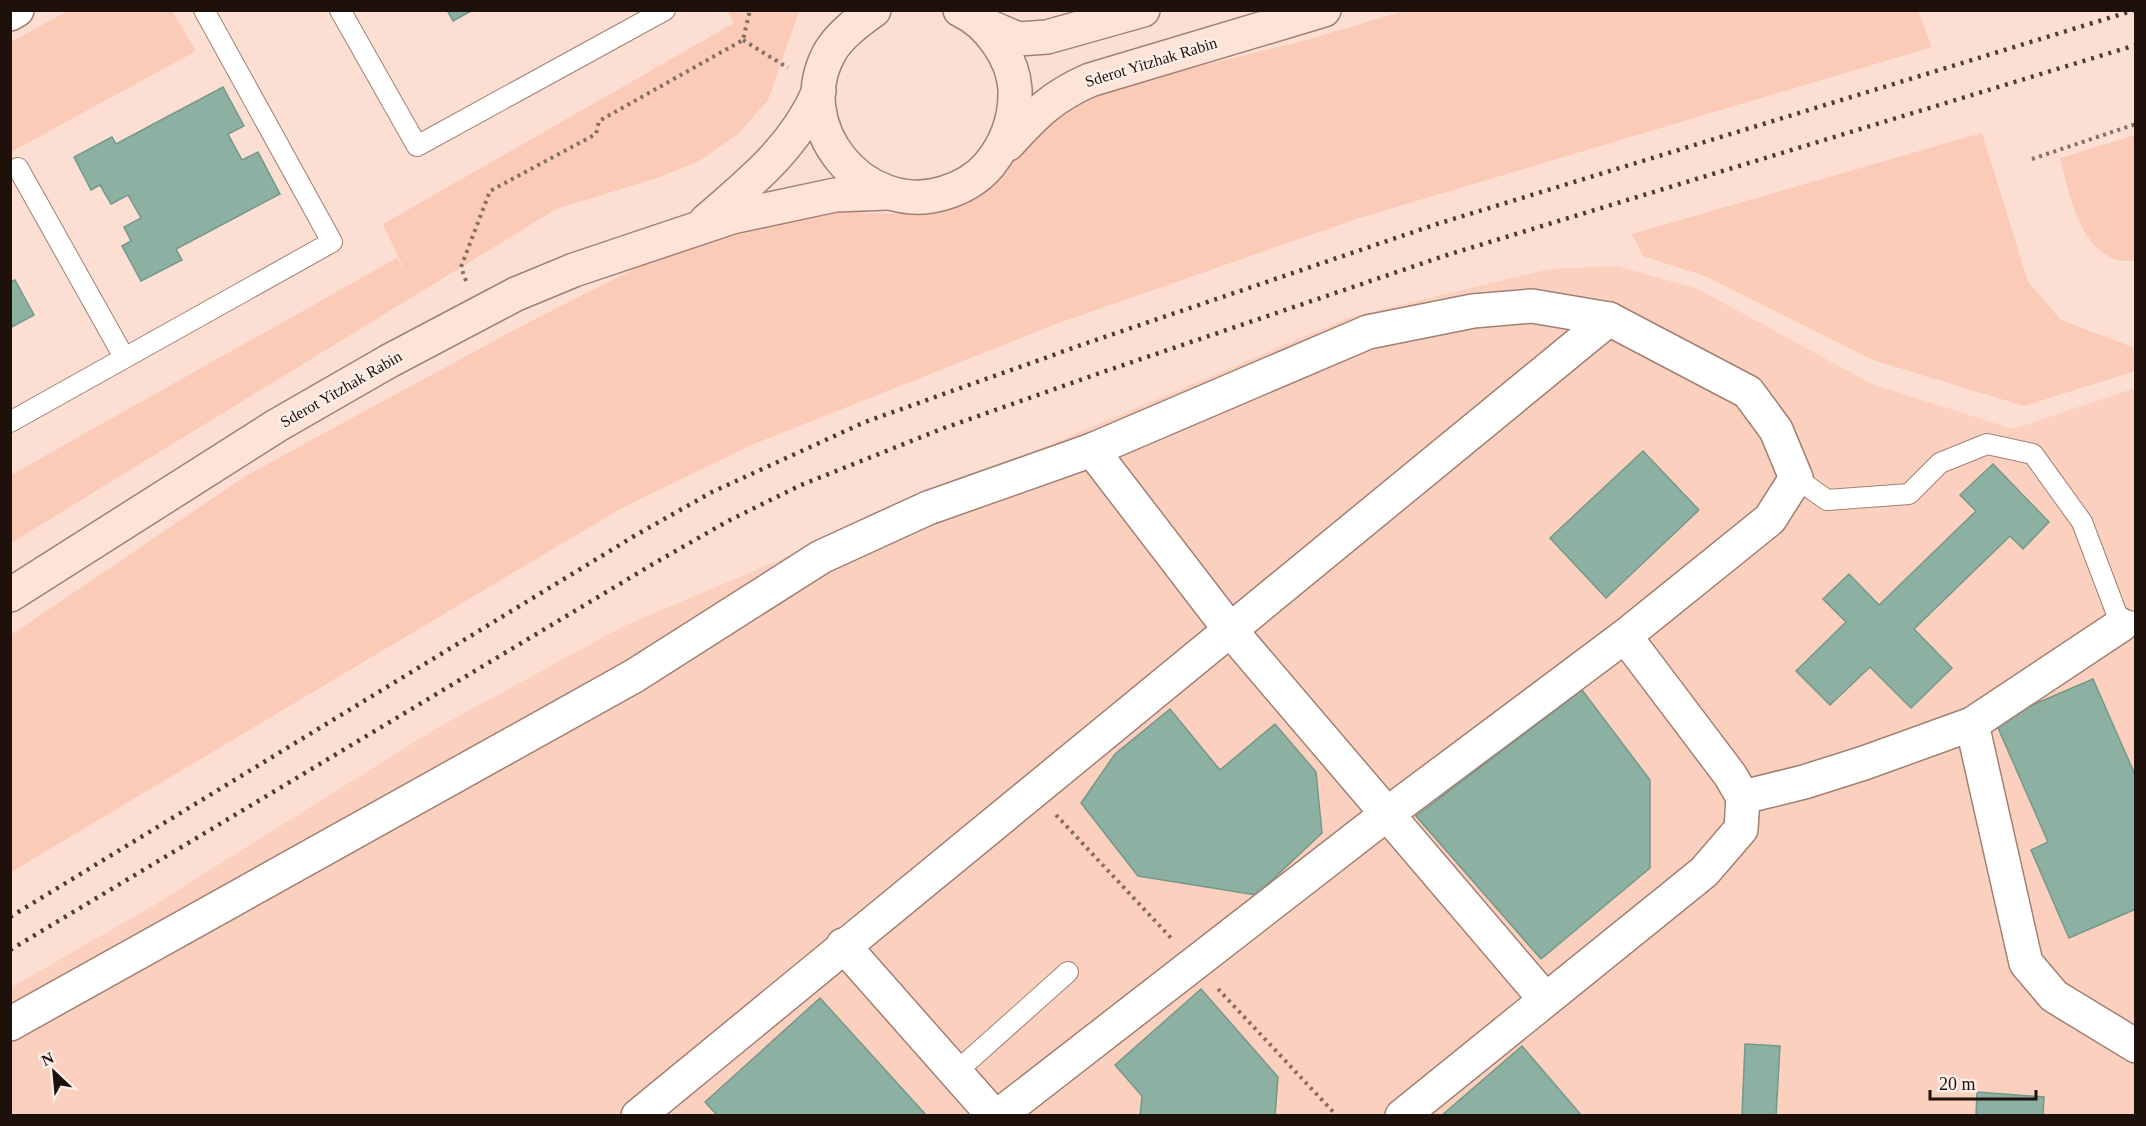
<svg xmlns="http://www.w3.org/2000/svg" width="2146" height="1126" viewBox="0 0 2146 1126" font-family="Georgia,serif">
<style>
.built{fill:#fcd0be}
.green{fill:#fbcbb7}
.building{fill:#8cb0a1;stroke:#749889;stroke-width:1.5}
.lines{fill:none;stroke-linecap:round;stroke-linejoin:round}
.lane-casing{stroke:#a18073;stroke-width:22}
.street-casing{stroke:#a18073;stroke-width:36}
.secondary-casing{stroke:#a18073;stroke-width:36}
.path{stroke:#836e66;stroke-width:4;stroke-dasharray:3 4.5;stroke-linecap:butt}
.lane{stroke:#fff;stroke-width:20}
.street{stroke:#fff;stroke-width:33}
.secondary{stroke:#fde3d8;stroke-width:33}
.rail{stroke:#4d3c36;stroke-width:4.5;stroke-dasharray:3 6;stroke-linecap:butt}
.labels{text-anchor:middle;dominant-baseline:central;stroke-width:4.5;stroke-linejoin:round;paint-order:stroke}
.street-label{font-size:16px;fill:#1e110c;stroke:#feefe9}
</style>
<rect width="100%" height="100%" fill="#fcded2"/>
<path class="built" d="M1617 266 1698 289 1872 384 2013 429 2135 388V1115H11L10 988 146 910 435 729 624 626 1350 317 1550 269Z"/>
<g class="green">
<path d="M69 10 172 11 196 51 11 152V42Z"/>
<path d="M727 11H799L768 100 739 133 701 160 660 177 556 209 11 543V475L397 258 408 278 383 224 734 23Z"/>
<path d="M1404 11H1918L1932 47 1359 218 1053 325 749 446 620 509 11 872V635L247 475 514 330 669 251 813 211 926 215 995 176 1043 126 1106 89 1303 41Z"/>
<path d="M1982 133 2028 282 2061 320 2135 348V371L2024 406 1873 360 1705 276 1643 256 1632 234Z"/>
<path d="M2135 135H2136L2135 261C2130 261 2122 261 2117 260 2078 247 2069 192 2060 158Z"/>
</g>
<g class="building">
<path d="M447 10H473L453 21Z"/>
<path d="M223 87 244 126 228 134 242 160 258 152 280 194 176 249 182 260 141 281 122 246 131 241 124 227 141 218 128 195 111 204 100 185 91 190 74 157 112 137 116 144Z"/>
<path d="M15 280 34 315 10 328V282Z"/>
<path d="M1643 451 1699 510 1606 598 1550 538Z"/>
<path d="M1993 464 2049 522 2023 549 2010 536 1914 629 1952 668 1911 708 1870 667 1830 705 1796 671 1846 622 1823 599 1849 574 1879 605 1976 511 1960 495Z"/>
<path d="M2093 679 2136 777V909L2069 938 2031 850 2048 842 1995 721Z"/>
<path d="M1582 690 1650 780V868L1541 959 1416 816Z"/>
<path d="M1170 709 1220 770 1275 724 1316 772 1322 833 1256 895 1138 876 1081 803 1115 754Z"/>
<path d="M1201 989 1278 1077 1275 1116H1140L1142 1096 1115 1065Z"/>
<path d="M820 998 927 1116H718L705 1102Z"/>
<path d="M1745 1044 1780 1046 1776 1116H1742Z"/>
<path d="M1522 1046 1582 1116H1441Z"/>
<path d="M1977 1092 2044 1097 2043 1116H1976Z"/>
</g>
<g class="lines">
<defs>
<g id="lane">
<path d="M340 10 417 146 665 10"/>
<path d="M18 168 124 357"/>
<path d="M10 422 332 242 204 10"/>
<path d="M1796 478 1827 500 1909 494 1940 463 1987 444 2033 454 2082 522 2121 625 2130 621"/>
<path d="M956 1072 1068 972"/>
</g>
<g id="street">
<path d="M10 14 17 10"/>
<path d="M1092 450 1231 631 1545 999"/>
<path d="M1972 724 2026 963 2054 996 2136 1046"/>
<path d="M1743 797 1804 782 1864 763 1972 724 2121 625"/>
<path d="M843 945 994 1116"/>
<path d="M10 1024 634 676 821 557 928 508 1092 450 1368 332 1473 311 1532 306 1609 319 1748 392 1776 430 1796 478 1770 519 1625 636 1387 814 998 1116"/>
<path d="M638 1116 1609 319"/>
<path d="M1402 1116 1704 872 1741 829 1743 797 1730 775 1625 636"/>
</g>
<g id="secondary">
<path d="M874 10C858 22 842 33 831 50 787 124 863 218 944 193 961 188 977 179 989 165 1007 143 1016 118 1015 89 1013 58 989 23 960 10"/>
<path d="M981 23 1018 39 1047 37 1143 10"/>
<path d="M1008 144C1035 114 1053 96 1090 80L1324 10"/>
<path d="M706 221C751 182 795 147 819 91"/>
<path d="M10 595 276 426 389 361 516 294 574 270 732 217 835 195 888 193"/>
</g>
</defs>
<use href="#lane" class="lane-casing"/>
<use href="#street" class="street-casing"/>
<use href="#secondary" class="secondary-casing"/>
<g class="path">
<path d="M743 40 788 68"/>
<path d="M2032 159 2136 124"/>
<path d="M466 281 461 267 490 191 596 134 599 121 743 40 750 10"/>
<path d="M1056 815 1172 939"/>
<path d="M1218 989 1337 1116"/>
</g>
<use href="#lane" class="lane"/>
<use href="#street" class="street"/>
<use href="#secondary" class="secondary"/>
<g class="rail">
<path d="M10 917 636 535 712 492 865 422 1087 343 1437 224 2135 10"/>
<path d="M10 950 653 564 728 521 801 485 944 428 1097 374 1447 255 2136 45"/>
</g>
</g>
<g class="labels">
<g class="street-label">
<text transform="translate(1151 62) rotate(-17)">Sderot Yitzhak Rabin</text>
<text transform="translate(341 389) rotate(-30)">Sderot Yitzhak Rabin</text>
</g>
</g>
<rect width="2146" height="1126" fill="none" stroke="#1e110c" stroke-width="24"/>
<g transform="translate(54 1072) rotate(334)" stroke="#feefe9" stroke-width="4.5" paint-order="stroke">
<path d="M0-4.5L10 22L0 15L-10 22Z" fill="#1e110c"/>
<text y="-9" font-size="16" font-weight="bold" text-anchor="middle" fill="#1e110c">N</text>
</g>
<path d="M1930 1090v9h106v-9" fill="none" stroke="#1e110c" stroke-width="3"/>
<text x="1939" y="1090" font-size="18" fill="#1e110c" stroke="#feefe9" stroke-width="4.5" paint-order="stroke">20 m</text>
</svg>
